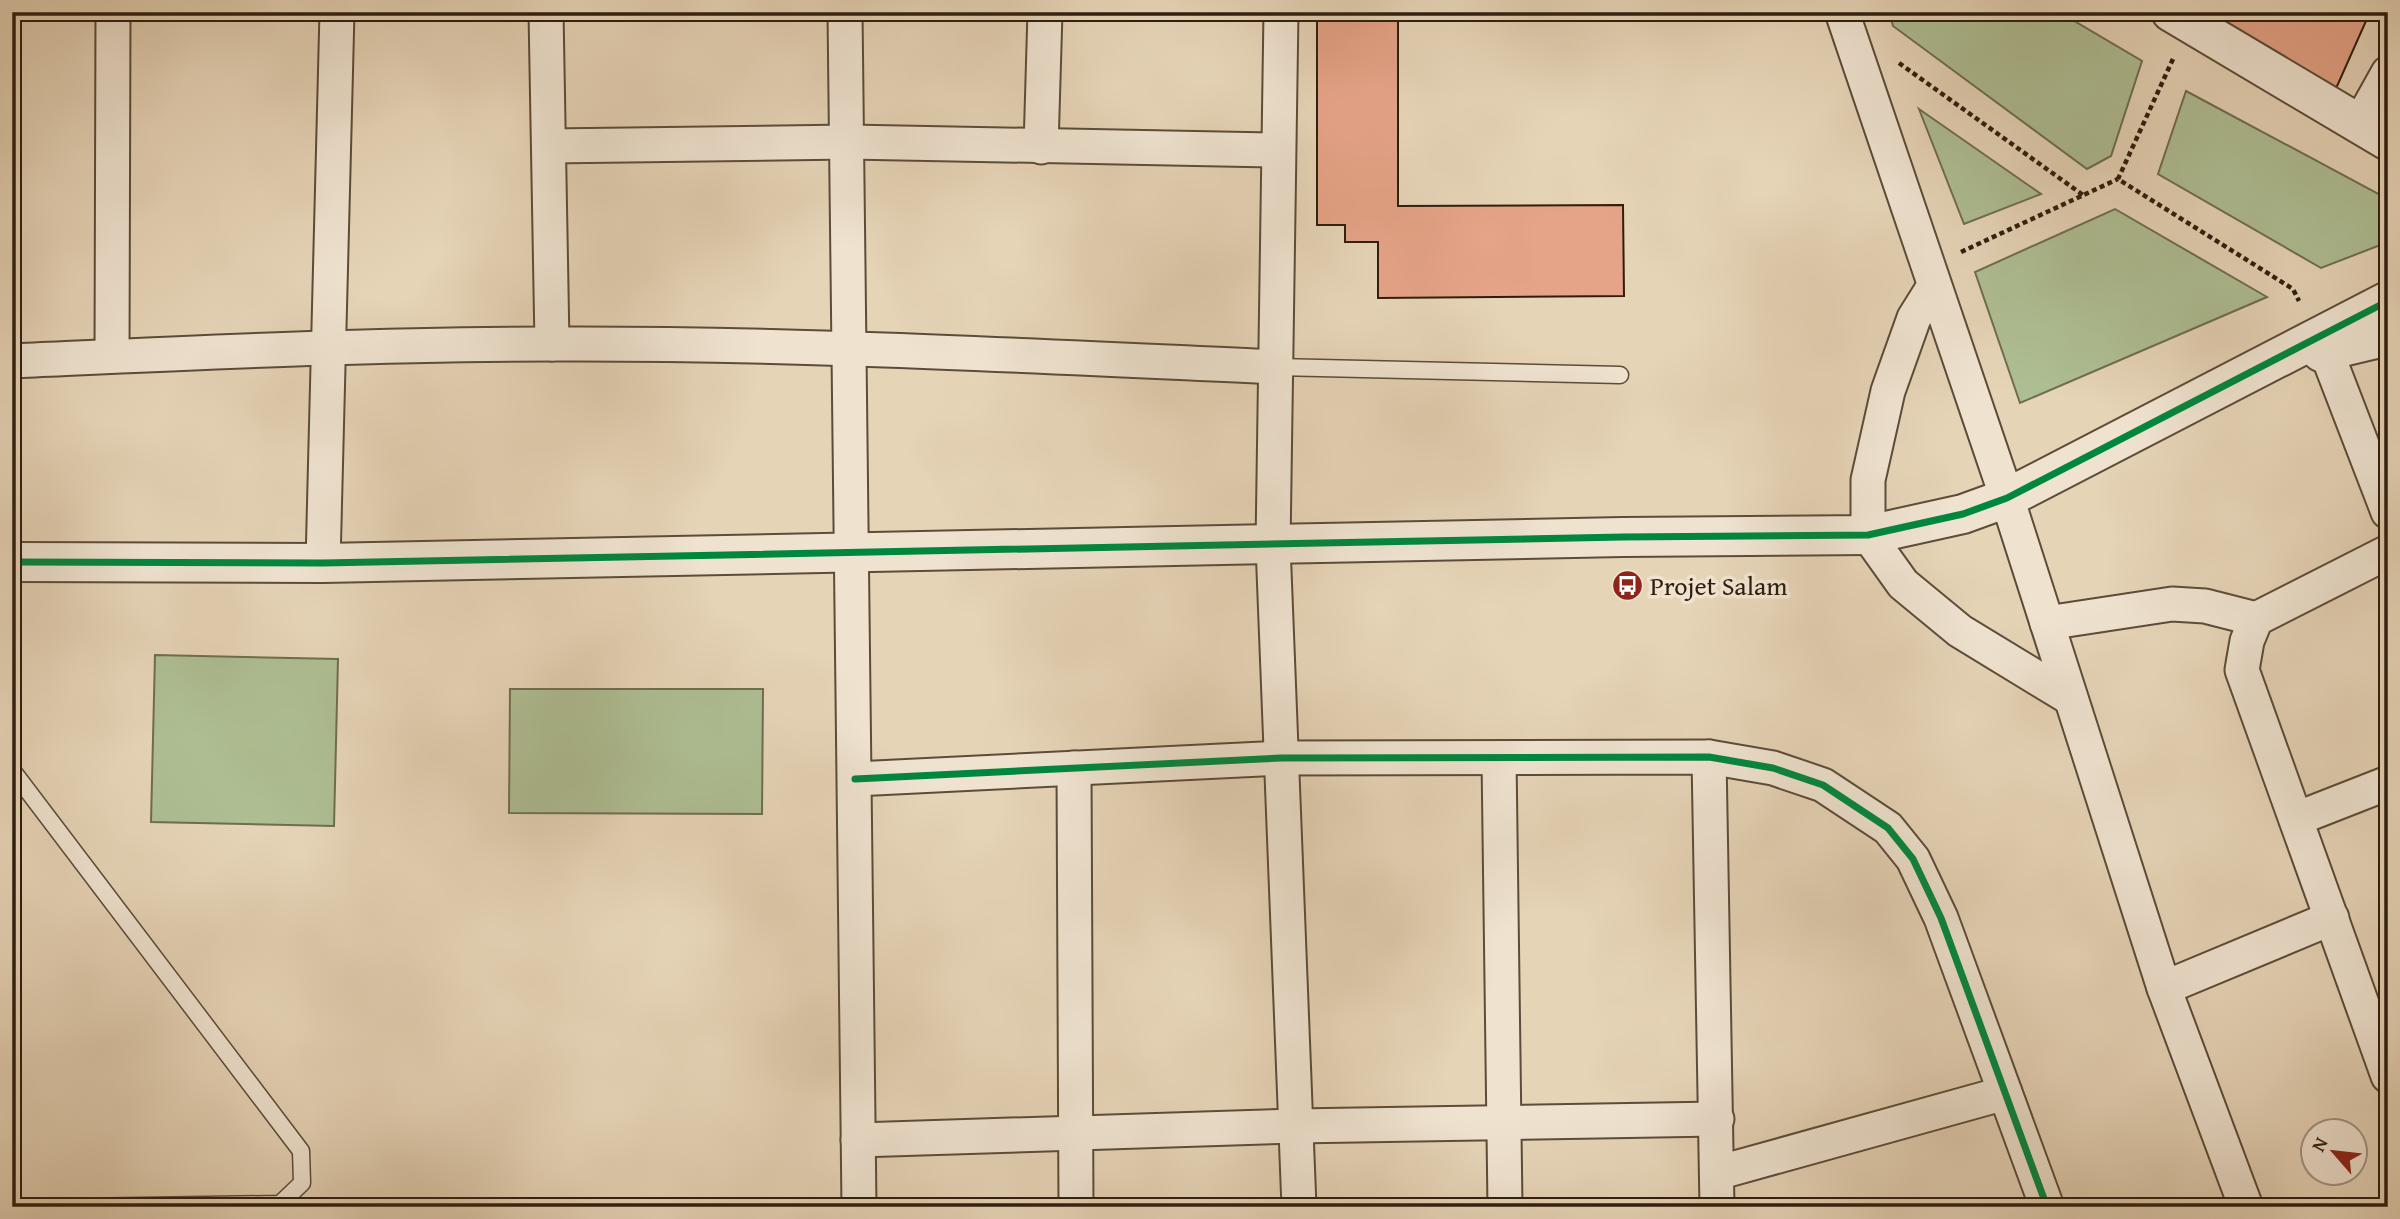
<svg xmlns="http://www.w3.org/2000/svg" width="2400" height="1219" viewBox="0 0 2400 1219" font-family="'Gentium Book Plus',serif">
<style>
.green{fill:#aebe93;stroke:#6e6e50;stroke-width:2}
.building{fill:#e5a387;stroke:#2e1e0e;stroke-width:2}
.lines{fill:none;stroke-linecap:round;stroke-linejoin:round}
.service-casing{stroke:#5c4c38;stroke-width:19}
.minor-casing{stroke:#5c4c38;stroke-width:37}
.tertiary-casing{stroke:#5c4c38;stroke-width:42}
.path{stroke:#2e1e0e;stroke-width:4.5;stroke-dasharray:5 3.5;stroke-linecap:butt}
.service{stroke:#efe3d0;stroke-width:16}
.minor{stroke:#efe3d0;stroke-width:33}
.tertiary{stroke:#efe3d0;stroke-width:38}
.cycleway-casing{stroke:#efe3d0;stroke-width:11}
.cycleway{stroke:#00873e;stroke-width:7}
.labels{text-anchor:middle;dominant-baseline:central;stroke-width:7;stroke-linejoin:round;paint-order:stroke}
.poi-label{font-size:26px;fill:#2e1e0e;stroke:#efe3d0;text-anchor:start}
</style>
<rect width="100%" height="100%" fill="#e6d4b7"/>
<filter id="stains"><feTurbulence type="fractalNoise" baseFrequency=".00286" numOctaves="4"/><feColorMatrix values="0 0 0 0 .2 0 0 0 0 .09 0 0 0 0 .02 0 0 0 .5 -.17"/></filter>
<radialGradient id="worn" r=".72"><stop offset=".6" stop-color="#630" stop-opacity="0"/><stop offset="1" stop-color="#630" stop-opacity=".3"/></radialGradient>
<g class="green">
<path d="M1889 12H2059L2142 61 2111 156 2087 169 1893 26Z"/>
<path d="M2186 91 2388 199V242L2321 268 2158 174Z"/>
<path d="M1919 109 2041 194 1964 224Z"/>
<path d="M2115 209 2267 297 2020 403 1975 272Z"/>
<path d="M155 655 338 659 334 826 151 822Z"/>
<path d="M510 689H763L762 814 509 813Z"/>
</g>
<g class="building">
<path d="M1317 12H1398V206L1623 205 1624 296 1378 298V242H1345V225H1317Z"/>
<path d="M2200 12H2370L2334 93Z"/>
</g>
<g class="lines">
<defs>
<g id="service">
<path d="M1276 367 1620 375"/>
<path d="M12 770 301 1151 302 1183 280 1204 73 1207"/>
</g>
<g id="minor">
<path d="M546 12 552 344"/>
<path d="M845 12 859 1207"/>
<path d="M1281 12 1273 545 1299 1207"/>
<path d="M1842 12 2007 498 2164 988 2246 1207"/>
<path d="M2359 125 2388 73"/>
<path d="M549 146 849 142 1278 150"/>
<path d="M1041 147 1045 12"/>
<path d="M1934 286 1914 318 1888 391 1868 480V535L1903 584 1960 631 2070 698"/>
<path d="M2326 351 2388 512"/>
<path d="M112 356 113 12"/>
<path d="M12 361C192 353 372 344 552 344 794 343 1035 356 1276 367"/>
<path d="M2388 552 2256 619 2247 641 2242 670 2388 1076"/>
<path d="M323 563 337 12"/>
<path d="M2047 623 2172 604 2205 606 2256 619"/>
<path d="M1709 757 1717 1207"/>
<path d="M1499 758 1505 1207"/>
<path d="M1074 768 1076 1207"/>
<path d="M855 779 1281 758 1709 757 1773 768 1823 785 1888 828 1913 859 1941 918 2047 1207"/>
<path d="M2296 819 2388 783"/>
<path d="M2164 988 2332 918"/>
<path d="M858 1140 1295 1126 1717 1119"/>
<path d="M1717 1173 2005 1093"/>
</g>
<g id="tertiary">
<path d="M2171 12 2388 141"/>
<path d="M2321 352 2388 336"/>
<path d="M12 562 323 563 1623 537 1868 535 1963 514 2007 498 2388 301"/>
</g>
</defs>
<use href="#service" class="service-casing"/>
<use href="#minor" class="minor-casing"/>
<use href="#tertiary" class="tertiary-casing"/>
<g class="path">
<path d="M2173 59 2118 179 2293 289 2299 301"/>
<path d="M1899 63 2083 195"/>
<path d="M1961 252 2118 179"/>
</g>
<use href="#service" class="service"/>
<use href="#minor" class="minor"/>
<use href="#tertiary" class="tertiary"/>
<defs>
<g id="cycleway">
<path d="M12 562 323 563 1623 537 1868 535 1963 514 2007 498 2388 301"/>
<path d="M855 779 1281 758 1709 757 1773 768 1823 785 1888 828 1913 859 1941 918 2047 1207"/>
</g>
</defs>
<use href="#cycleway" class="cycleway-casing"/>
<use href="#cycleway" class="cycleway"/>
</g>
<defs>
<symbol id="bus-disc" viewBox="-11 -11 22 22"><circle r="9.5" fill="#8f2418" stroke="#efe3d0"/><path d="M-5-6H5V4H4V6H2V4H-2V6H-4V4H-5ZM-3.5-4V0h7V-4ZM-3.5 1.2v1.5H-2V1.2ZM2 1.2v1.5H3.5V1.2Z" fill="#fff"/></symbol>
</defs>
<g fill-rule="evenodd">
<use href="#bus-disc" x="1610" y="568" width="35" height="35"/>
</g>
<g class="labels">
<g class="poi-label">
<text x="1650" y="585">Projet Salam</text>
</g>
</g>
<rect width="2400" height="1219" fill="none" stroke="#e6d4b7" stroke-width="42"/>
<rect x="14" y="14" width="2372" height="1191" fill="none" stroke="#2e1e0e" stroke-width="3.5"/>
<rect x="21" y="21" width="2358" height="1177" fill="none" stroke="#2e1e0e" stroke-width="2"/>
<g transform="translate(2334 1152) rotate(298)"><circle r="33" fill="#efe3d0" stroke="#a29482" stroke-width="2"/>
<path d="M0-5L12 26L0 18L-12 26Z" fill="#8f2418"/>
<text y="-10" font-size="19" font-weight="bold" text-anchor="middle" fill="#2e1e0e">N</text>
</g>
<rect width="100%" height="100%" filter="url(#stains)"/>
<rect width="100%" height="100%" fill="url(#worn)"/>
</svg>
